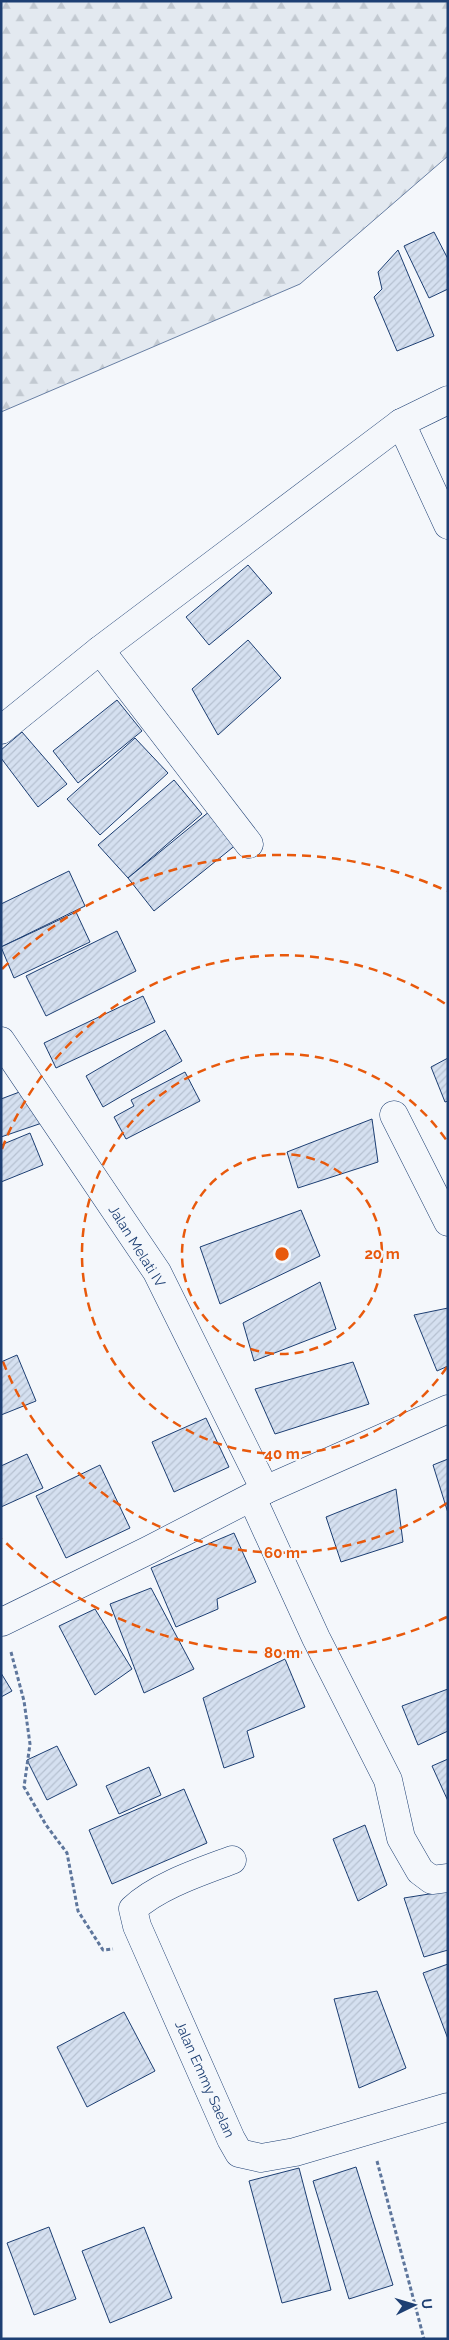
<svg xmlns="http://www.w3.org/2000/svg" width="449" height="2340" viewBox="0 0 449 2340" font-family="Raleway,sans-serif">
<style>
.forest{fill:url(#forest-firs);stroke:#687fa3}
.building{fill:url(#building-hatch);stroke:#1d3f73}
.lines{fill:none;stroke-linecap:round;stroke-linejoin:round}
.street-casing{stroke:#1d3f73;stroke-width:29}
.path{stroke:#5e769c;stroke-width:3;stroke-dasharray:4 2.5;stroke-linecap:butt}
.street{stroke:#f4f7fb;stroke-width:28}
.ring{fill:none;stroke:#e8590c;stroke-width:2.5;stroke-dasharray:9 6}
.labels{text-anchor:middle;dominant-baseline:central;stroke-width:4;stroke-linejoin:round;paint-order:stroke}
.street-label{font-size:14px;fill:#1d3f73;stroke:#f4f7fb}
.centre{fill:#e8590c;stroke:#f4f7fb;stroke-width:2.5}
.ring-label{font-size:15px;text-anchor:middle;font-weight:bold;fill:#e8590c;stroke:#f4f7fb;stroke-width:4;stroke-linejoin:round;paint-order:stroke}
</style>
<defs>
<pattern id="forest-firs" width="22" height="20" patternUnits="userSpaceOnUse" patternTransform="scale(1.25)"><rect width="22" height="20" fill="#e3e9f0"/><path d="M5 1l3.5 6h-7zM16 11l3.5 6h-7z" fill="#c2c9d1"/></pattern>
<pattern id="building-hatch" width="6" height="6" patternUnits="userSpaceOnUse" patternTransform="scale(1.25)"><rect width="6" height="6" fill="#d5e0f0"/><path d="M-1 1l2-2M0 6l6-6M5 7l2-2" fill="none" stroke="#b6c1d1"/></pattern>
</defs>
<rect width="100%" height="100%" fill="#f4f7fb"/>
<path class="forest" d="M1 1H448V156L300 284 1 412Z"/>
<g class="building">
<path d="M434 232 448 259V289L429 298 404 246Z"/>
<path d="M398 250 434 336 397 351 374 297 382 289 378 272Z"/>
<path d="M248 565 272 593 209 645 186 617Z"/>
<path d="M248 640 281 678 218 735 192 689Z"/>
<path d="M117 700 142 731 78 783 53 751Z"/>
<path d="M22 732 67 784 38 807 1 758V750Z"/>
<path d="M135 738 168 773 100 835 67 799Z"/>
<path d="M174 780 202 814 128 878 98 845Z"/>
<path d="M210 811 237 844 154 911 128 878Z"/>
<path d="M69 871 85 906 1 947V904Z"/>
<path d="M76 912 90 942 14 978 1 947Z"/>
<path d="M117 931 136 971 46 1016 26 976Z"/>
<path d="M143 996 155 1022 56 1068 44 1043Z"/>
<path d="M165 1030 182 1061 103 1107 86 1076Z"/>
<path d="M448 1058V1101L445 1102 431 1067Z"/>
<path d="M185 1072 200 1101 126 1139 114 1117 134 1106 131 1100Z"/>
<path d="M30 1088 42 1123 1 1137V1099Z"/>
<path d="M372 1119 378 1162 298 1188 287 1152Z"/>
<path d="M30 1133 43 1165 1 1182V1145Z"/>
<path d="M301 1210 320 1256 220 1304 200 1247Z"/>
<path d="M320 1282 336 1329 254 1361 243 1323Z"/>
<path d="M448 1308V1366L437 1371 414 1315Z"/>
<path d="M17 1355 36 1401 1 1415V1362Z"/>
<path d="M353 1362 369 1404 275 1434 255 1389Z"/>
<path d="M206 1418 229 1467 174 1492 152 1442Z"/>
<path d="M27 1454 43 1488 1 1507V1466Z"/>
<path d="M448 1459V1513L433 1465Z"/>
<path d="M100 1465 130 1528 66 1558 36 1496Z"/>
<path d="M396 1489 403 1542 341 1562 326 1517Z"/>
<path d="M234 1533 256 1582 217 1599 218 1609 176 1627 151 1568Z"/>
<path d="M151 1588 194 1669 144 1693 110 1604Z"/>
<path d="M95 1609 132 1669 95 1695 59 1626Z"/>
<path d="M285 1659 305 1707 247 1731 254 1757 224 1768 203 1698Z"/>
<path d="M1 1673 12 1691 1 1697Z"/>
<path d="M448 1689V1731L418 1745 402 1706Z"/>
<path d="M57 1746 77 1785 47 1800 27 1760Z"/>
<path d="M448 1759V1801L432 1766Z"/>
<path d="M149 1767 161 1795 119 1814 106 1786Z"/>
<path d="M184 1789 207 1843 112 1884 89 1830Z"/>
<path d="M365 1825 387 1885 358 1901 333 1839Z"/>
<path d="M448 1891V1950L424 1957 404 1898Z"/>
<path d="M448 1964V2039L423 1973Z"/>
<path d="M377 1991 406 2068 359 2088 334 1999Z"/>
<path d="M124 2012 155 2071 87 2107 57 2047Z"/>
<path d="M356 2167 393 2285 349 2299 313 2181Z"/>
<path d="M299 2168 331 2290 282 2303 249 2181Z"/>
<path d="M49 2227 76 2299 34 2315 7 2243Z"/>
<path d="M144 2227 172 2298 110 2323 82 2251Z"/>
</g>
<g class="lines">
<defs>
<g id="street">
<path d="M401 423 448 525"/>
<path d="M100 650 249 844"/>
<path d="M1 730 100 650 401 423 448 400"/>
<path d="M1 1041 157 1272 265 1490"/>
<path d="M394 1115 448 1222"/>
<path d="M252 1498 316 1638 388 1780 401 1838 420 1871 432 1880 448 1878"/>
<path d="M1 1620 2 1622 149 1550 265 1490 448 1409"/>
<path d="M232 1860C200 1872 157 1886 133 1909L137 1926 231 2139 239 2153 261 2158 295 2152 448 2107"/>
</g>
</defs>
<use href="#street" class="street-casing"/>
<g class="path">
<path d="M11 1652 24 1701 30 1744 24 1787 46 1825 67 1853 78 1911 103 1950 113 1949"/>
<path d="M377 2161 424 2339"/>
</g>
<use href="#street" class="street"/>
</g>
<g class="ring">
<circle cx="282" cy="1254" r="100"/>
<path d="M447 1367A200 200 0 1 1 447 1141"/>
<path d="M447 1503A299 299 0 0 1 2 1359M2 1149A299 299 0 0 1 447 1005"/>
<path d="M447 1617A399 399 0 0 1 2 1539M2 969A399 399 0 0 1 447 891"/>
</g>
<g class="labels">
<g class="street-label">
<text transform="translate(137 1246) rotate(58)">Jalan Melati IV</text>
<text transform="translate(205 2079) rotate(66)">Jalan Emmy Saelan</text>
</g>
</g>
<circle cx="282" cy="1254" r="8" class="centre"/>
<g class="ring-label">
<text x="382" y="1259">20 m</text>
<text x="282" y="1459">40 m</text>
<text x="282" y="1558">60 m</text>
<text x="282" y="1658">80 m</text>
</g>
<rect width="449" height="2340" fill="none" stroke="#1d3f73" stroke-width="5"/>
<g transform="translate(414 2305) rotate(85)" stroke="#f4f7fb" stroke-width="4" paint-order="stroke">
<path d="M0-4L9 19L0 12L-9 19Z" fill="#1d3f73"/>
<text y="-8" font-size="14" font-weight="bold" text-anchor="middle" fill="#1d3f73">U</text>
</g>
</svg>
